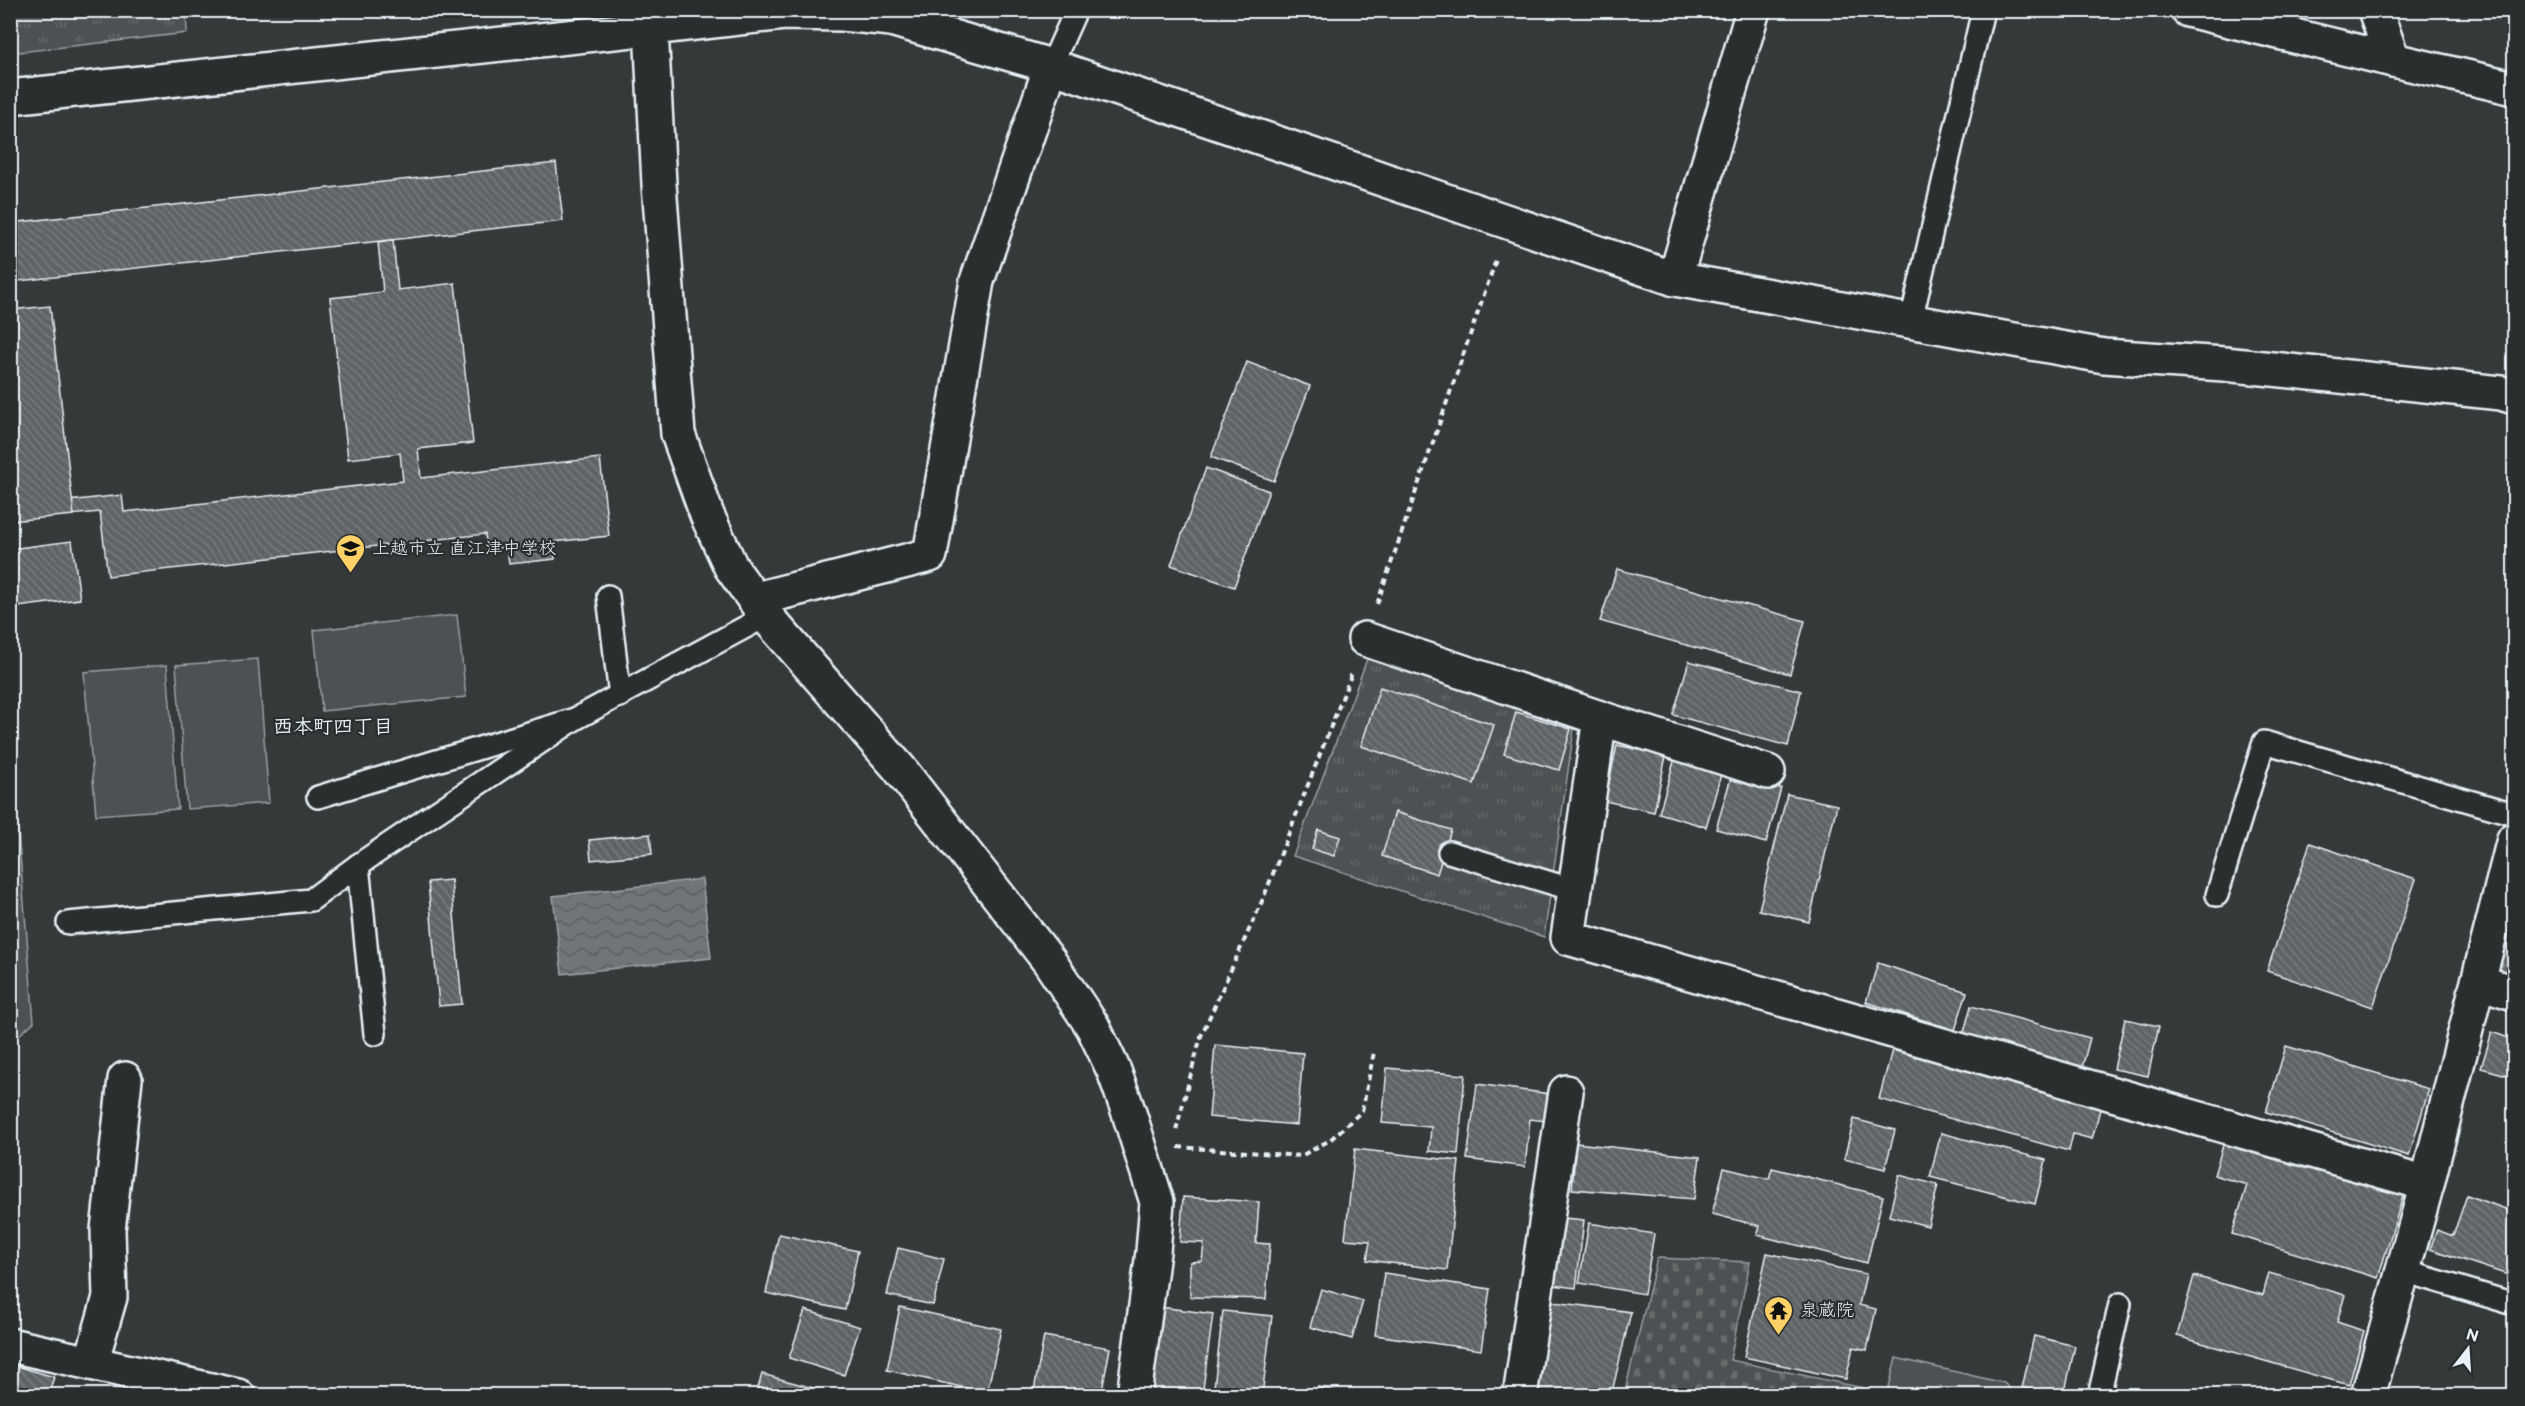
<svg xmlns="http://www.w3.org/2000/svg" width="2525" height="1406" viewBox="0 0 2525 1406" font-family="'Balsamiq Sans','Klee One',sans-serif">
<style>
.grass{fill:#4d5152;stroke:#9aa1a5;stroke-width:1.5}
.cemetery{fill:url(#cemetery-stones);stroke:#9aa1a5;stroke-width:1.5}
.park{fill:url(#park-tufts);stroke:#9aa1a5;stroke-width:1.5}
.water{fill:url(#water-waves);stroke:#a0a7ac;stroke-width:1.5}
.building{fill:url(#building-back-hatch);stroke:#e8f1f8;stroke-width:1.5}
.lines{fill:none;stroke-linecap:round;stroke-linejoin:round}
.lane-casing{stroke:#e8f1f8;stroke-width:26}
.street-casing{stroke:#e8f1f8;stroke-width:38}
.secondary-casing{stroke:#e8f1f8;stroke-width:38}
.path{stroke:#e8f1f8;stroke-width:4;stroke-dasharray:6 4.5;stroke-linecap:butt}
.lane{stroke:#2a2d2e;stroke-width:21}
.street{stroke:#2a2d2e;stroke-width:33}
.secondary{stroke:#2a2d2e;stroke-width:33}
.labels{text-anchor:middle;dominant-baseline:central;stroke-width:4.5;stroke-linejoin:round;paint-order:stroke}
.poi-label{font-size:18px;fill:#e8f1f8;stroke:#2a2d2e;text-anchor:start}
.neighbourhood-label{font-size:20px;font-weight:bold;fill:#e8f1f8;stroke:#2a2d2e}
</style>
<defs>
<pattern id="cemetery-stones" width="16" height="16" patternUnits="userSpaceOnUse" patternTransform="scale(1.5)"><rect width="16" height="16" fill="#4d5152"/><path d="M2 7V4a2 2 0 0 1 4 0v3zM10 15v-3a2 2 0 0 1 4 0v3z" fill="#676a6c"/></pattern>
<pattern id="park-tufts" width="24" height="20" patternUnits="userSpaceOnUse" patternTransform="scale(1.5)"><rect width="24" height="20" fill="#4d5152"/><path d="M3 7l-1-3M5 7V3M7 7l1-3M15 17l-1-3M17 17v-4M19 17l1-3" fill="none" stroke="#676a6c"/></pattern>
<pattern id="water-waves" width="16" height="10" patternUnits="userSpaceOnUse" patternTransform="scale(1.5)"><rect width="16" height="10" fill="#707579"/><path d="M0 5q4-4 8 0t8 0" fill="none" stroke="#5b5e62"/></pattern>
<pattern id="building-back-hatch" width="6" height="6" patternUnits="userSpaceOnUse" patternTransform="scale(1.5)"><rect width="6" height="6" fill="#5f6365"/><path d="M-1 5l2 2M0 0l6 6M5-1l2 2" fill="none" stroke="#767a7c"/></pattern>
</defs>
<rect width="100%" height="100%" fill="#35393a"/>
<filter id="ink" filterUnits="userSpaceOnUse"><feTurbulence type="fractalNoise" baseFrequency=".0167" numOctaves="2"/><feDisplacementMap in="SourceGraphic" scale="12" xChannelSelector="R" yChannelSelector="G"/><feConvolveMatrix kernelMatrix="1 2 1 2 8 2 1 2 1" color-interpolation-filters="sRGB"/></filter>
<g filter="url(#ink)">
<g class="grass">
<path d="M457 615 466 697 322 711 314 630Z"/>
<path d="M258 659 269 803 187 809 176 665Z"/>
<path d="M167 665 178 809 96 815 84 672Z"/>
<path d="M10 736 34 1022 11 1042H10Z"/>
<path d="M1896 1358 2004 1383 2016 1395H1887Z"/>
</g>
<path class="cemetery" d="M1657 1258 1750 1262 1730 1360 1883 1392 1882 1395H1624Z"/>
<g class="park">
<path d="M10 11H186L187 33 11 53Z"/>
<path d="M1369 654 1575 722 1544 937 1293 856Z"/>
</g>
<path class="water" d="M702 879 711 958 562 974 553 896Z"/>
<g class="building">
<path d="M556 163 563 221 10 282V223Z"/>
<path d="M393 240 398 290 455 283 473 443 418 449 421 478 600 458 609 536 553 542 555 559 509 564 507 547 487 549 485 534 108 576 100 512 70 515 68 501 122 495 124 512 403 481 400 453 348 459 330 298 383 292 378 242Z"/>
<path d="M50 306 74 515 10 521V310Z"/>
<path d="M1247 362 1310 386 1274 481 1211 457Z"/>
<path d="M1206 468 1269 491 1234 587 1171 565Z"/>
<path d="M72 541 80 599 10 608V549Z"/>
<path d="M1617 569 1805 621 1790 674 1600 621Z"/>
<path d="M1689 661 1801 691 1788 746 1673 715Z"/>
<path d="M1380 687 1494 725 1474 784 1361 746Z"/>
<path d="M1516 712 1571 729 1559 770 1504 754Z"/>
<path d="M1617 745 1666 756 1654 812 1605 801Z"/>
<path d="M1675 758 1722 771 1706 827 1659 813Z"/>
<path d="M1732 774 1781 788 1766 843 1716 829Z"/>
<path d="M1787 794 1837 805 1809 922 1759 910Z"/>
<path d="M1395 812 1451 830 1437 874 1382 856Z"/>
<path d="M1318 830 1340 837 1334 856 1312 849Z"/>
<path d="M650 834 652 854 591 860 589 840Z"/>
<path d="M2310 843 2416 879 2373 1007 2267 971Z"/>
<path d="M451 880 462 1004 439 1006 428 882Z"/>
<path d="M2509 924 2514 925V976L2494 970Z"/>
<path d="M1878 963 1967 992 1955 1030 1866 1002Z"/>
<path d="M1971 1006 2090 1038 2082 1068 1963 1036Z"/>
<path d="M2125 1019 2159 1026 2148 1076 2114 1069Z"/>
<path d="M2492 1032 2514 1040V1077L2481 1068Z"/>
<path d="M1215 1045 1303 1053 1297 1125 1209 1117Z"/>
<path d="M2286 1046 2429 1089 2409 1156 2266 1112Z"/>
<path d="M1892 1050 2101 1106 2092 1139 2073 1134 2069 1151 1879 1099Z"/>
<path d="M1387 1068 1465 1075 1458 1154 1429 1151 1431 1127 1382 1123Z"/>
<path d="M1477 1084 1550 1094 1546 1121 1530 1119 1525 1167 1467 1159Z"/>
<path d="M1854 1119 1895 1130 1885 1169 1844 1159Z"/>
<path d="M1941 1133 2046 1160 2035 1204 1930 1177Z"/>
<path d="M2224 1142 2403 1196 2378 1278 2232 1234 2247 1185 2214 1175Z"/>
<path d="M1576 1143 1700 1157 1694 1199 1572 1189Z"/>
<path d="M1355 1149 1459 1161 1447 1270 1367 1260 1370 1241 1345 1239Z"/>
<path d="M1724 1168 1769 1179 1772 1168 1883 1196 1867 1263 1757 1235 1760 1226 1712 1214Z"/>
<path d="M1899 1175 1938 1185 1928 1226 1889 1216Z"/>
<path d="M2467 1195 2514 1212V1277L2430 1249 2437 1230 2453 1236Z"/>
<path d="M1183 1197 1259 1202 1256 1243 1270 1244 1266 1299 1190 1297V1262L1202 1261 1204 1243 1180 1242Z"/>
<path d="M1554 1217 1584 1220 1576 1288 1545 1284Z"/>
<path d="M1589 1223 1654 1234 1644 1294 1579 1283Z"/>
<path d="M779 1234 858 1251 845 1310 766 1293Z"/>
<path d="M898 1248 944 1259 933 1305 887 1295Z"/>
<path d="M1767 1253 1866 1274 1859 1305 1876 1309 1867 1350 1853 1347 1846 1379 1744 1357Z"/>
<path d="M1384 1273 1490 1289 1481 1350 1375 1335Z"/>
<path d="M2269 1273 2345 1295 2337 1322 2364 1331 2349 1385 2177 1336 2194 1276 2263 1295Z"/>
<path d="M1321 1289 1363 1301 1352 1339 1310 1327Z"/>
<path d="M1546 1301 1631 1312 1611 1396H1532Z"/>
<path d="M900 1307 1001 1329 987 1393 887 1370Z"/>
<path d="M1160 1307 1213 1314 1202 1396H1149Z"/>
<path d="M805 1310 860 1327 844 1375 789 1358Z"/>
<path d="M1223 1311 1272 1316 1262 1396H1213Z"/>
<path d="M1044 1336 1110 1348 1101 1396H1033Z"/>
<path d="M2034 1336 2075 1346 2064 1396 2022 1388Z"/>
<path d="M10 1364 54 1377 48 1396H10Z"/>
<path d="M762 1374 842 1396H756Z"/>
<path d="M1318 1387 1347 1394V1396H1316Z"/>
</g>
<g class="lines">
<defs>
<g id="lane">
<path d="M1051 66 1076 10"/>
<path d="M1911 321 1983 10"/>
<path d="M608 596 620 696"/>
<path d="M318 797 575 719 766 616"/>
<path d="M1449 852 1574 890"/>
<path d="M358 865 375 1034"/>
<path d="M2217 895 2264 742 2514 814"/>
<path d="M68 923 311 900 358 865 575 719"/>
<path d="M2404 1271 2514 1304"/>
<path d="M2099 1396 2120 1304"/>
</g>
<g id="street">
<path d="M2375 10 2393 60 2514 88"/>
<path d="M1675 279 1753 10"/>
<path d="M756 599 930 555 977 281 1051 66"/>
<path d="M1365 639 1600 718"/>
<path d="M1768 772 1600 718 1568 938 2427 1184"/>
<path d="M2479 982 2514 993"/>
<path d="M10 1345 238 1396"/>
<path d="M91 1363 110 1297 108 1230 125 1079"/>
<path d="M1134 1396 1153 1252 1157 1202 1129 1113 1114 1071 1093 1027 1049 961 899 768 766 616 731 567 707 515 678 434 659 184 651 28 784 13 842 14 891 19 1051 66 1675 279 2104 356 2224 364 2501 393 2514 397"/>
<path d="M1520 1396 1566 1092"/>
<path d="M2368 1396 2427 1184 2514 839"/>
</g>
<g id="secondary">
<path d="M2188 10 2393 60"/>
<path d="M10 97 651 28 650 10"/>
</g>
</defs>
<use href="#lane" class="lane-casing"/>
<use href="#street" class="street-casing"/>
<use href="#secondary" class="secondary-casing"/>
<g class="path">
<path d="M1377 604 1497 257"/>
<path d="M1176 1130 1201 1036 1263 899 1352 673"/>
<path d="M1178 1147 1301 1156 1330 1140 1362 1111 1374 1052"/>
</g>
<use href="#lane" class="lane"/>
<use href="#street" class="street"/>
<use href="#secondary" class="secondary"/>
</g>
</g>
<defs>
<symbol id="school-pin" viewBox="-11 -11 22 30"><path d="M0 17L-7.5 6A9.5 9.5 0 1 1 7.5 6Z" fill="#ffd166" stroke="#2a2d2e"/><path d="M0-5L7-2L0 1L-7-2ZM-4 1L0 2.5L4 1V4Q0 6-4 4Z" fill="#111"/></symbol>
<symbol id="temple-pin" viewBox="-11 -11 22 30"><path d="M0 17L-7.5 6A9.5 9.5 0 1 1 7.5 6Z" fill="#ffd166" stroke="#2a2d2e"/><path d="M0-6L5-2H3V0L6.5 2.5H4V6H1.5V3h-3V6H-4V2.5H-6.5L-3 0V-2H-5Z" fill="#111"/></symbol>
</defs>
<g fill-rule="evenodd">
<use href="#school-pin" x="334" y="532" width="33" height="45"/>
<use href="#temple-pin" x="1762" y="1294" width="33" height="45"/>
</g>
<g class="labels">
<g class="poi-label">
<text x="372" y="548">上越市立 直江津中学校</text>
<text x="1800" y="1310">泉蔵院</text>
</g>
<g class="neighbourhood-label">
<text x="333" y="727">西本町四丁目</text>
</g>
</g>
<rect width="2525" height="1406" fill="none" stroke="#2a2d2e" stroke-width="36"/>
<rect x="18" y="18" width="2489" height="1370" fill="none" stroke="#e8f1f8" stroke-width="2" filter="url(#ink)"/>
<g transform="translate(2468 1349) rotate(17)" stroke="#2a2d2e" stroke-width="4.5" paint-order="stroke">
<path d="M0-4.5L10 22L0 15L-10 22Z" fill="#e8f1f8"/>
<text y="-9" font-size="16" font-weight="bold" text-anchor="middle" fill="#e8f1f8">N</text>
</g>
</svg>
